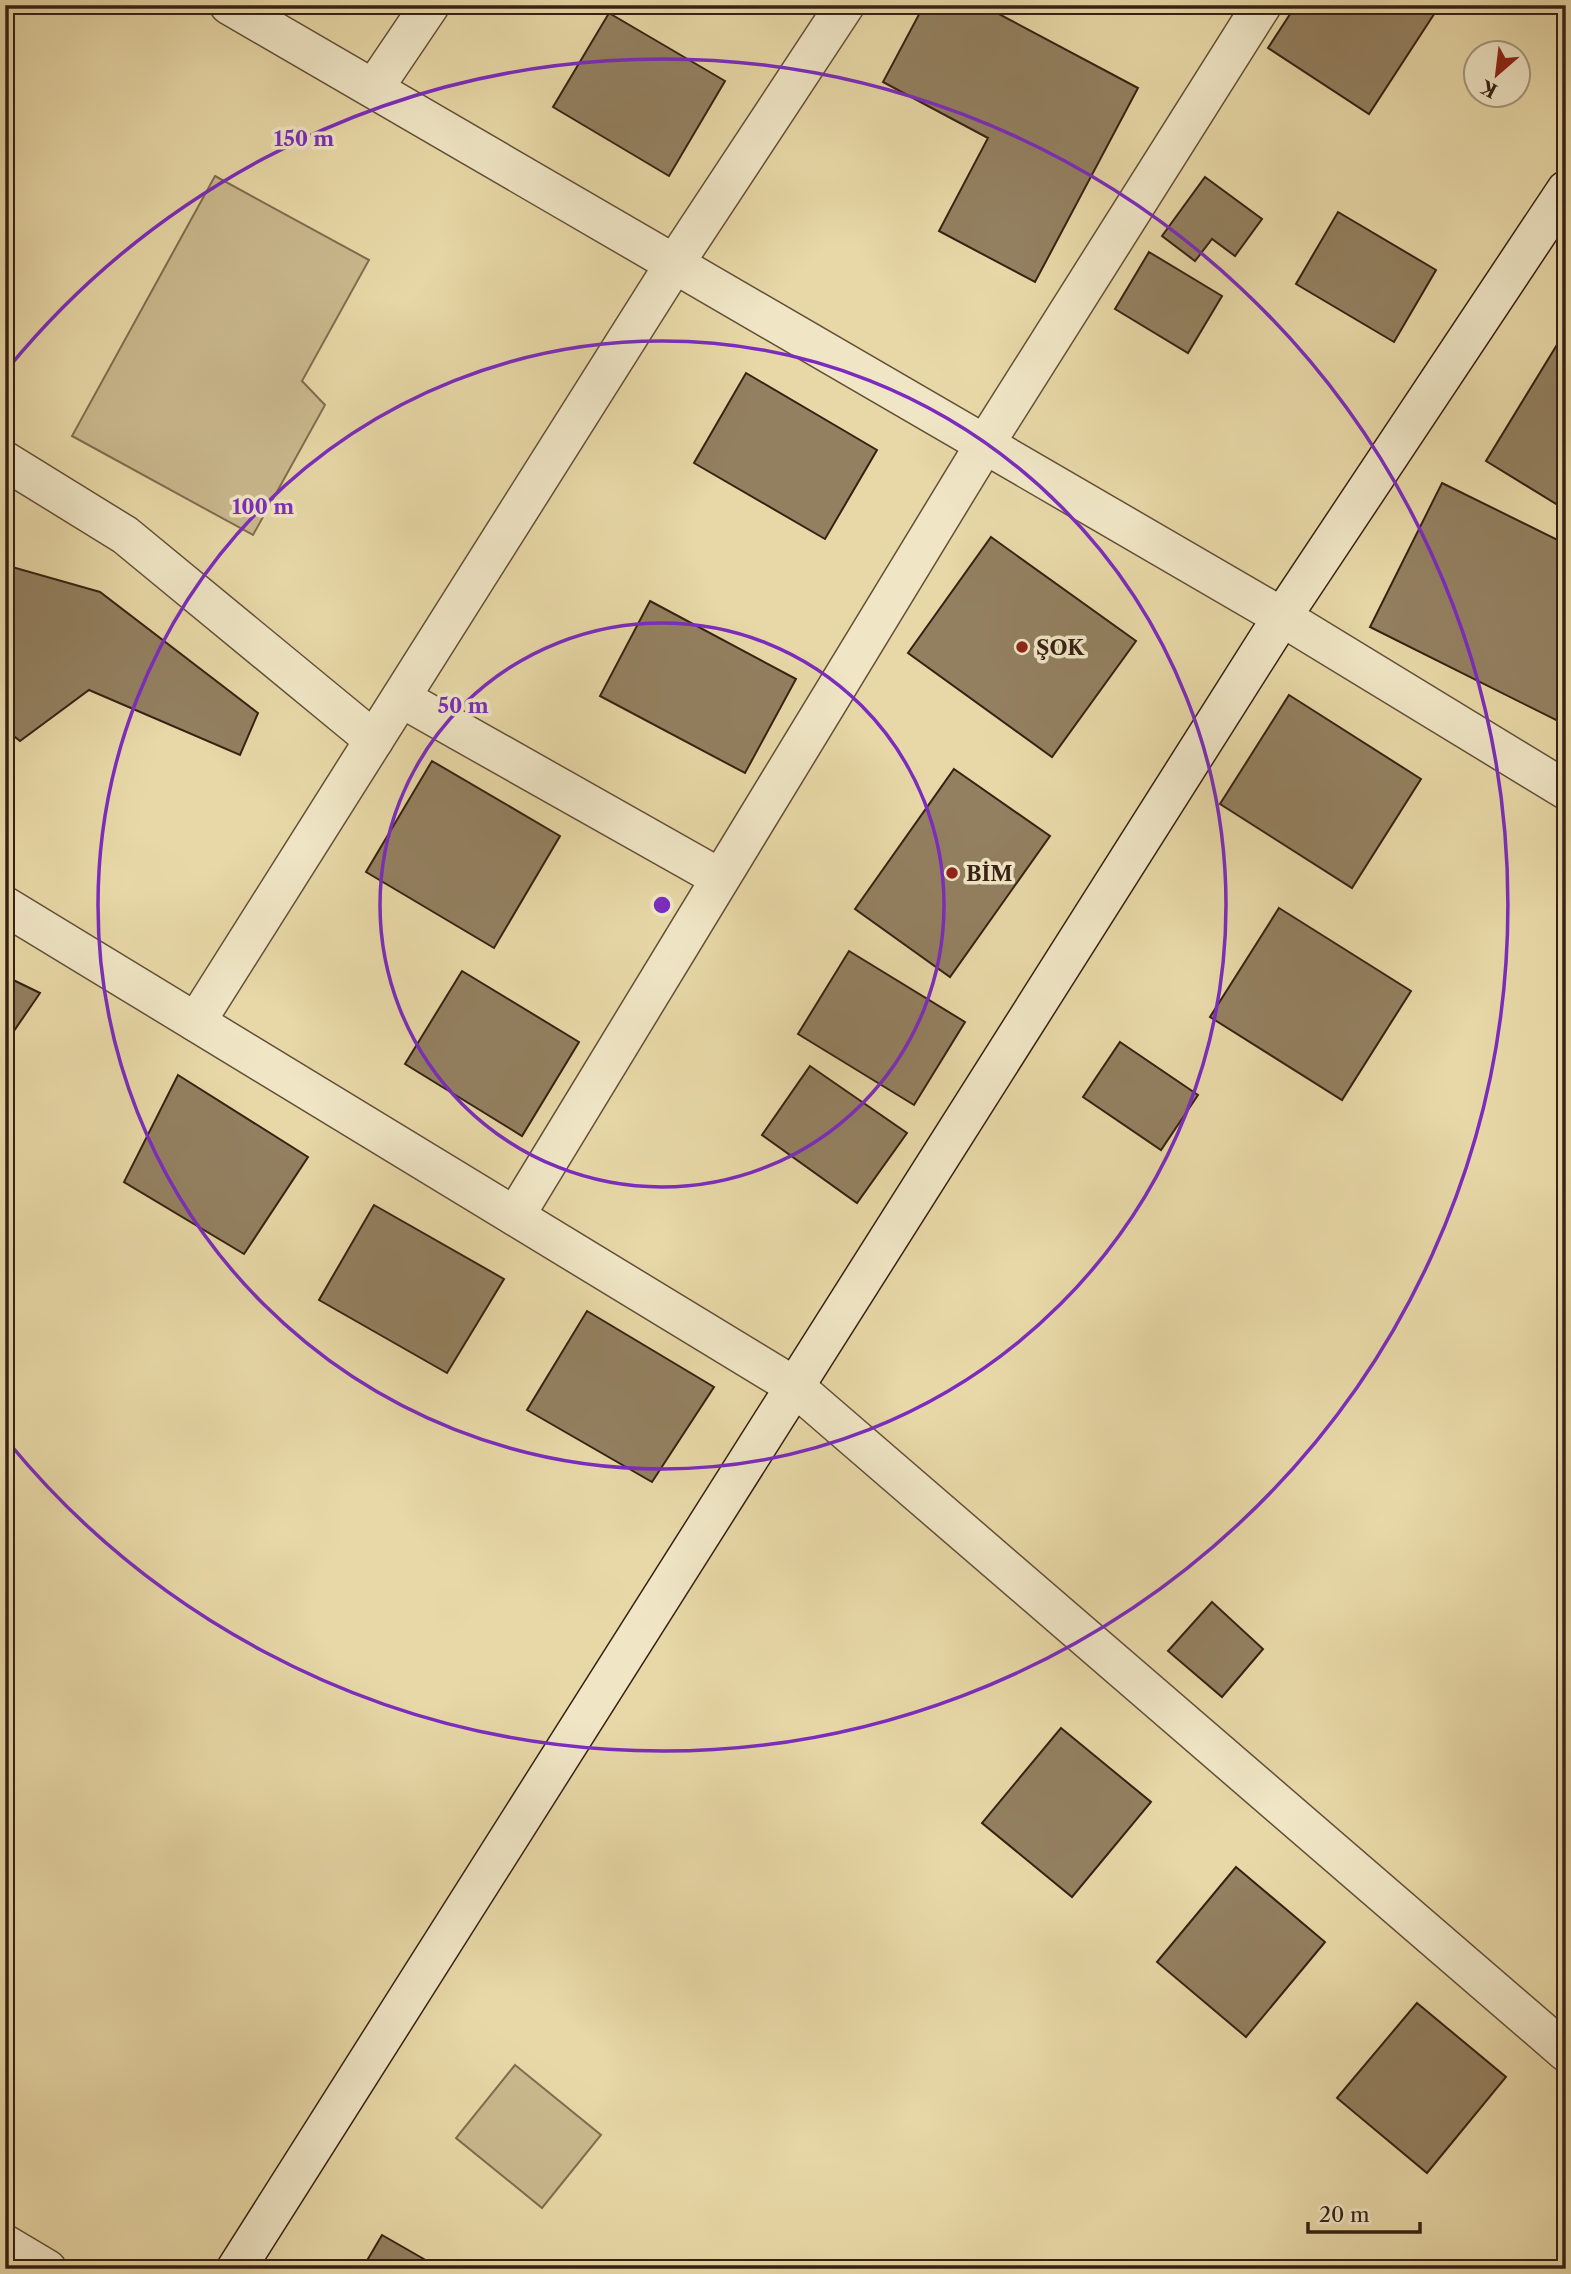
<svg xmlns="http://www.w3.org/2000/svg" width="1571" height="2274" viewBox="0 0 1571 2274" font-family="'Libre Caslon Text',serif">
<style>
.green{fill:#cab98e;stroke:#806d50;stroke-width:2}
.building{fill:#938060;stroke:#372113;stroke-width:2}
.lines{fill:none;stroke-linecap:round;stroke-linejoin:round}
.minor-casing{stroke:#634f38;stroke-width:41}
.secondary-casing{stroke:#372113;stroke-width:41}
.minor{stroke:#f0e6c6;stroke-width:38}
.secondary{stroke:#f0e6c6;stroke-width:38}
.ring{fill:none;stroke:#7b2cbf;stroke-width:3.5}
.poi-dot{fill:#8f2418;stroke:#f0e6c6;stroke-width:2.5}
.labels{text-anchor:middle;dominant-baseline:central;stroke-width:7;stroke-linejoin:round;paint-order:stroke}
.poi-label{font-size:21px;font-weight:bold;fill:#372113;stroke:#f0e6c6;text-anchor:start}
.centre{fill:#7b2cbf;stroke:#f0e6c6;stroke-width:3.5}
.ring-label{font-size:21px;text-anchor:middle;font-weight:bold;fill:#7b2cbf;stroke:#f0e6c6;stroke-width:7;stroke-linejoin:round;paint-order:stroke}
</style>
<rect width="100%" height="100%" fill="#e8d8a7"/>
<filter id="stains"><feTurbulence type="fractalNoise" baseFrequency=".00286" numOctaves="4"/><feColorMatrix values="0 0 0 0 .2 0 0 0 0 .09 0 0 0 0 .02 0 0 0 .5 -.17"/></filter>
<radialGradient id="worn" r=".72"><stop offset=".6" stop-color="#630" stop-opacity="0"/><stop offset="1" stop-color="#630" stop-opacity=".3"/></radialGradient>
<g class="green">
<path d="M215 176 369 260 302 381 325 405 253 535 72 436Z"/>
<path d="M515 2065 601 2135 542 2208 456 2138Z"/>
</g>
<g class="building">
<path d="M924 5H982L1138 88 1035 282 939 231 988 138 883 82Z"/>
<path d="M1296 5H1440L1369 114 1268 48Z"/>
<path d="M609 13 725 81 669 176 553 107Z"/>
<path d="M1205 177 1262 219 1235 256 1212 239 1195 261 1162 236Z"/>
<path d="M1338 212 1436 270 1394 342 1296 284Z"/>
<path d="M1149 252 1222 296 1188 353 1115 309Z"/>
<path d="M1566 330V510L1486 461Z"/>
<path d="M746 373 877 450 825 539 694 463Z"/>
<path d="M1442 483 1566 544V725L1370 627Z"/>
<path d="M991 537 1136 641 1052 757 908 653Z"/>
<path d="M5 565 100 592 258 713 240 755 89 690 20 741 5 729Z"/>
<path d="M650 601 796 679 745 773 600 696Z"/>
<path d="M1289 695 1421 779 1352 888 1220 804Z"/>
<path d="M432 761 560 836 494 948 366 872Z"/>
<path d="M954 769 1050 836 950 977 855 909Z"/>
<path d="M1279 908 1411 991 1342 1100 1210 1017Z"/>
<path d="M849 951 965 1022 914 1105 798 1034Z"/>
<path d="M462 971 579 1042 522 1136 405 1064Z"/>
<path d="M5 976 40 993 5 1044Z"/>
<path d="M1120 1042 1198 1095 1161 1150 1083 1097Z"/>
<path d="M810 1066 907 1133 857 1203 762 1135Z"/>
<path d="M178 1075 308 1157 244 1254 124 1182Z"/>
<path d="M374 1205 504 1279 447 1373 319 1300Z"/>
<path d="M587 1311 714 1387 652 1482 527 1410Z"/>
<path d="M1212 1602 1263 1649 1222 1697 1168 1651Z"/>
<path d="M1061 1728 1151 1802 1072 1897 982 1823Z"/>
<path d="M1236 1867 1325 1942 1246 2037 1157 1962Z"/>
<path d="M1417 2003 1506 2077 1427 2173 1337 2098Z"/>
<path d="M382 2235 436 2266 434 2269H362Z"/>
</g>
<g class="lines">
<defs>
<g id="minor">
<path d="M229 5 1282 617 1566 790"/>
<path d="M374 88 430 5"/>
<path d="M5 461 125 535 374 740"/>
<path d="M401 698 720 878"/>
<path d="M5 906 794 1386 1566 2052"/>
<path d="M196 1022 675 263 845 5"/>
<path d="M515 1216 985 444 1262 5"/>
<path d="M5 2244 47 2269"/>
</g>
<path id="secondary" d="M236 2269 1282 617 1566 190"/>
</defs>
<use href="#minor" class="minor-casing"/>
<use href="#secondary" class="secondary-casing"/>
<use href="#minor" class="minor"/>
<use href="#secondary" class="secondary"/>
</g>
<g class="ring">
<circle cx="662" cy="905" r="282"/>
<circle cx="662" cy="905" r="564"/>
<path d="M9 367A846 846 0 1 1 9 1443"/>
</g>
<g class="poi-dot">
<circle cx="1022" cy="647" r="7"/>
<circle cx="952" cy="873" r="7"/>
</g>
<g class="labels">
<g class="poi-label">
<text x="1036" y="647">ŞOK</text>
<text x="966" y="873">BİM</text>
</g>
</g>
<circle cx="662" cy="905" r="10" class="centre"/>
<g class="ring-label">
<text x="304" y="146">150 m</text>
<text x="263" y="514">100 m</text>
<text x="463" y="713">50 m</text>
</g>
<rect width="1571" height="2274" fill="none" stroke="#e8d8a7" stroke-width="28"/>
<rect x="7" y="7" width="1557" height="2260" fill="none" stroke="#372113" stroke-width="3.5"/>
<rect x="14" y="14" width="1543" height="2246" fill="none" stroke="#372113" stroke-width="2"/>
<g transform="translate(1497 74) rotate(208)"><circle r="33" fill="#f0e6c6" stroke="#a6977e" stroke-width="2"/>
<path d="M0-5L12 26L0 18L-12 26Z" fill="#8f2418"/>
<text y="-10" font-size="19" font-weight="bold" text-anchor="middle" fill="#372113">K</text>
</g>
<path d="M1308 2222v10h112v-10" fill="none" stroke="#372113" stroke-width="3.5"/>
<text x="1319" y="2222" font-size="21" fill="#372113" stroke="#f0e6c6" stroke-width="5" paint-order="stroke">20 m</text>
<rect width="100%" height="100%" filter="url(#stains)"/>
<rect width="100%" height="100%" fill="url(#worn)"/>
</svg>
